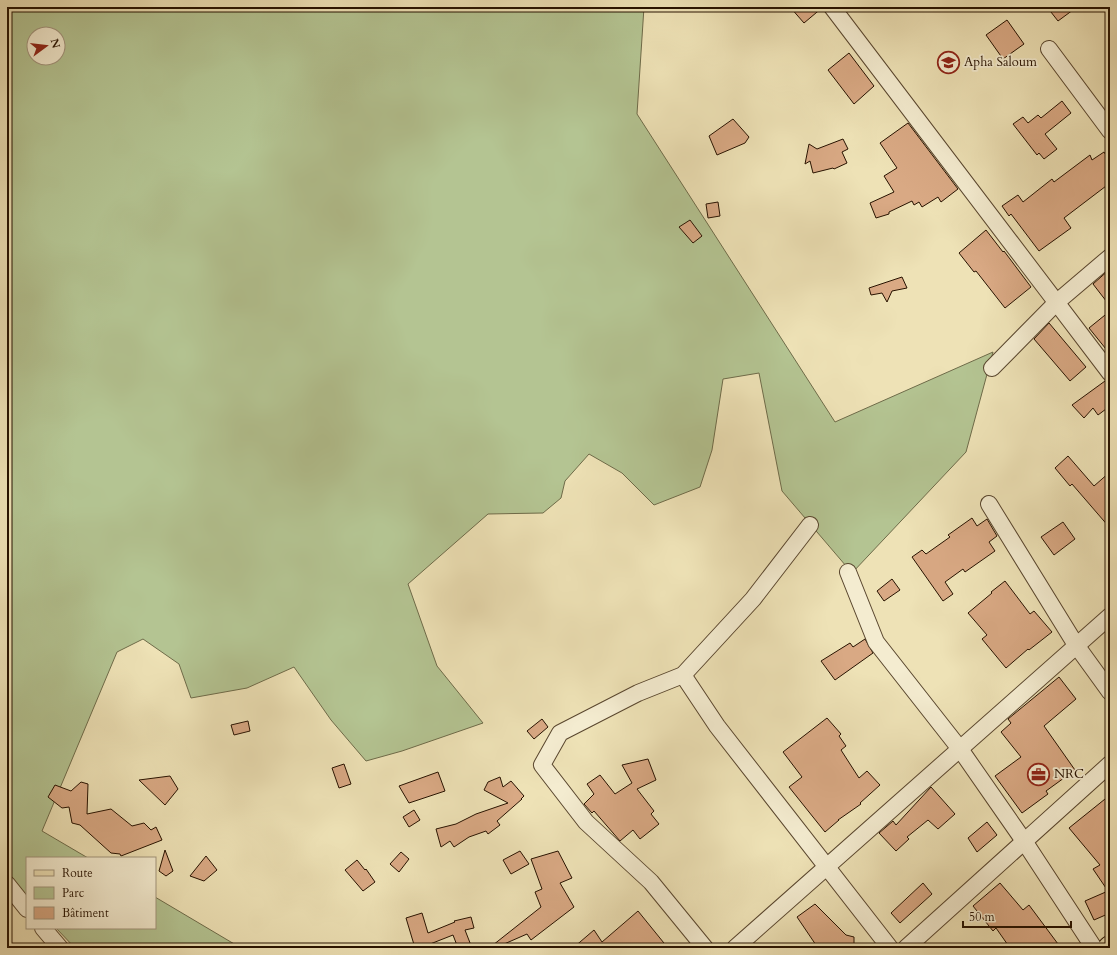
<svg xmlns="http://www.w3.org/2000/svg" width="1117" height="955" viewBox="0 0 1117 955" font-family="Cardo,serif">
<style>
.green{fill:#b4c492;stroke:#6e6b49;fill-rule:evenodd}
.building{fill:#d9a984;stroke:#271200}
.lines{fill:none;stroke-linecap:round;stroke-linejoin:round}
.minor-casing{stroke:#59462e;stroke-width:18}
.primary-casing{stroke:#271200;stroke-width:24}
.minor{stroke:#f4ecd0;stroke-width:16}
.primary{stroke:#eee2b6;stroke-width:22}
.labels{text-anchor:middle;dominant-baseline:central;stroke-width:3.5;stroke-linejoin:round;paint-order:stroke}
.poi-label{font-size:13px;fill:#271200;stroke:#f4ecd0;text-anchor:start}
</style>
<rect width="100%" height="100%" fill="#eee2b6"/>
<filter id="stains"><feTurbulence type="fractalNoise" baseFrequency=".005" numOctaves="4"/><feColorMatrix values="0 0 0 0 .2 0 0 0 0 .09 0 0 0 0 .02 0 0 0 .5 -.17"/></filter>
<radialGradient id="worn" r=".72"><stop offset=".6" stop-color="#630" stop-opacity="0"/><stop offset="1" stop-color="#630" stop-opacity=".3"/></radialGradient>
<g class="green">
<path d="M7 7H644L637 114 835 422 993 352 966 452 852 573 782 491 759 373 723 379 712 450 700 487 654 505 622 473 589 454 565 481 561 498 543 513 488 514 408 584 437 666 483 723 402 751 366 761 331 720 294 667 247 688 191 698 179 664 143 639 117 652 42 831 88 858H27V898L7 877ZM34 34H58V58H34Z"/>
<path d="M155 897 241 948H75L56 928H155Z"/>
</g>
<g class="building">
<path d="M790 7H823L804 23Z"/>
<path d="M1047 7H1077L1058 21Z"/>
<path d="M1007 20 1024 44 1003 59 986 35Z"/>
<path d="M849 53 874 86 854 104 828 70Z"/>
<path d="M1062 101 1071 113 1045 134 1057 149 1044 159 1039 153 1037 155 1013 124 1023 117 1028 123 1038 115 1041 118Z"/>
<path d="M733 119 749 137 745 143 717 155 709 136Z"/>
<path d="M908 123 958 189 941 202 938 197 922 207 919 202 914 205 912 201 889 212V214L876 218 870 203 894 192 884 176 897 168 880 143Z"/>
<path d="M843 139 848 149 842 152 847 163 834 169 833 168 813 173 810 161 805 164 809 144 817 149Z"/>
<path d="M1104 152 1110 162V183L1064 218 1071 228 1039 251 1011 214 1009 216 1002 206 1018 195 1023 202 1052 179 1054 182 1090 155 1092 160Z"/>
<path d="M718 202 720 216 708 218 706 204Z"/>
<path d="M690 220 702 236 693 243 679 227Z"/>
<path d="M986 230 1003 252 1004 251 1031 287 1005 308 976 271 974 272 959 253Z"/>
<path d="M1110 269V306L1093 284Z"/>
<path d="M902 277 907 288 892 291 887 302 882 293 871 295 869 288Z"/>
<path d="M1110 311V354L1089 328Z"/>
<path d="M1049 323 1086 367 1070 381 1034 339Z"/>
<path d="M1105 381 1110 382V406L1098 415 1093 408 1084 418 1072 405Z"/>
<path d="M1068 456 1094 486 1110 472V528L1072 484 1070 486 1055 468Z"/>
<path d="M972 518 977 526 987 519 997 536 989 542 995 551 965 572 963 569 945 582 953 594 943 601 912 557 922 550 926 554 950 537 948 535Z"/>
<path d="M1063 522 1075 539 1054 555 1041 537Z"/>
<path d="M892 579 900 590 884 601 877 591Z"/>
<path d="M1005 581 1030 614 1034 611 1052 632 1029 650 1028 649 1006 668 982 639 987 635 968 613 992 593 991 592Z"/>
<path d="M865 639 873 653 835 680 821 661 850 643 853 647Z"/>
<path d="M1059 677 1076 699 1044 726 1075 770 1046 791 1048 794 1022 813 995 776 1021 757 1001 732 1011 723 1008 719Z"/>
<path d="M827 718 841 734 839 736 846 746 841 750 859 778 867 771 880 785 860 803 861 804 838 820H839L825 832 789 787 802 777 783 752Z"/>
<path d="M542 719 548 727 534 739 527 731Z"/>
<path d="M248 721 250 731 234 735 231 725Z"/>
<path d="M648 759 656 780 637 789 654 811 651 814 659 824 640 839 633 830 620 841 594 811 592 813 584 804 594 794 587 784 600 775 615 794 632 783 622 765Z"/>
<path d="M344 764 351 784 339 788 332 768Z"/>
<path d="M438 772 445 791 409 803 399 786Z"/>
<path d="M170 776 178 789 165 805 139 780Z"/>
<path d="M500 777 503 787 511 781 524 796 521 799H522L497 821 500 825 488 834 486 831 469 837 454 847 450 841 441 847 436 829 456 824 476 814 508 803 484 790 488 782Z"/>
<path d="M81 782 88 784 87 814 111 809 132 826 144 823 151 830 156 827 162 840 121 856 120 854 111 853 80 825 72 823 69 807 62 808 48 797 55 785 71 791Z"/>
<path d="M931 787 955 814 938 829 928 820 907 837 909 839 896 851 879 833 893 821 896 825Z"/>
<path d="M1110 795V913L1094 920 1085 901 1108 891 1093 869 1100 865 1069 828Z"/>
<path d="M414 810 420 820 409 827 403 817Z"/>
<path d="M987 822 997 835 977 852 968 838Z"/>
<path d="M165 850 173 871 166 876 159 871Z"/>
<path d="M520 851 529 864 511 874 503 860Z"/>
<path d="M558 851 572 878 560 883 574 907 531 940 527 934 495 948 493 945 541 907 535 892 542 889 531 859Z"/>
<path d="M401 852 409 859 399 872 390 864Z"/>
<path d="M206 856 217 870 204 881 190 876Z"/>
<path d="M357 860 365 870 366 869 375 882 363 891 345 870Z"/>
<path d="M923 883 932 894 900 923 891 913Z"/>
<path d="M1000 883 1023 910 1029 905 1061 948H1010L996 928 993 931 973 906Z"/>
<path d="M815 904 846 935 854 937V948H818L797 917Z"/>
<path d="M638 911 668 948H573L594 930 602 942Z"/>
<path d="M422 913 428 933 455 922 454 921 471 917 474 928 465 930 472 948H458L453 935 420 948H415L406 918Z"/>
</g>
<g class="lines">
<defs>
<g id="minor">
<path d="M832 7 1110 373"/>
<path d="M1049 49 1110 131"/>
<path d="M992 368 1057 302 1110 257"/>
<path d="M989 504 1076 645 1110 692"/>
<path d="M848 572 876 642 960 749 1024 841 1094 948"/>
<path d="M683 675 717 726 890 948"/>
<path d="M7 884 27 909"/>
<path d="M43 928 60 948"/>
<path d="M705 948 651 882 586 822 542 765 560 733 638 693 683 675 753 599 810 525"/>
<path d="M735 948 1110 616"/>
<path d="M906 948 1110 764"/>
</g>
<path id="primary" d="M1109 948 1110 947"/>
</defs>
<use href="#minor" class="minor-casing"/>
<use href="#primary" class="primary-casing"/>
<use href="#minor" class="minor"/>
<use href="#primary" class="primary"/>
</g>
<defs>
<symbol id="school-ring" viewBox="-11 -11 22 22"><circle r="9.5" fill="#f4ecd0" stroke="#8f2418" stroke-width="1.5"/><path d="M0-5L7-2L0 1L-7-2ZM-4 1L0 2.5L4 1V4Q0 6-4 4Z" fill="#8f2418"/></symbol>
<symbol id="office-ring" viewBox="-11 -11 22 22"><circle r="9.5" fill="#f4ecd0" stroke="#8f2418" stroke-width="1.5"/><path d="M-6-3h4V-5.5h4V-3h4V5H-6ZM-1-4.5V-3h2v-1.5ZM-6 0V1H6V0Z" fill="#8f2418"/></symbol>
</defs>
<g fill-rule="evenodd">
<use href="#school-ring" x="936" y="50" width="25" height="25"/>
<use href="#office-ring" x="1026" y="762" width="25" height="25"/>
</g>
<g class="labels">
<g class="poi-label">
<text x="964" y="62">Apha Saloum</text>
<text x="1054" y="774">NRC</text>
</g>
</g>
<rect width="1117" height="955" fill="none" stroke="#eee2b6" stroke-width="24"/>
<rect x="8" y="8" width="1101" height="939" fill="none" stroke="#271200" stroke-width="2"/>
<rect x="12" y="12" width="1093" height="931" fill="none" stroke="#271200"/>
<rect x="26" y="857" width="130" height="72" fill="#f4ecd0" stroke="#a2957d"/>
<rect x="34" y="870" width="20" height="6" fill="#eee2b6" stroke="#a2957d"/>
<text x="62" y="877" font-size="12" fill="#271200">Route</text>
<rect x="34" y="887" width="20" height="12" fill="#b4c492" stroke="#a2957d"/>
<text x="62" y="897" font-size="12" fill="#271200">Parc</text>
<rect x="34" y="907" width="20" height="12" fill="#d9a984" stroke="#a2957d"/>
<text x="62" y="917" font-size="12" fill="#271200">Bâtiment</text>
<g transform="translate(46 46) rotate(75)"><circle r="19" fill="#f4ecd0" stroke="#a2957d"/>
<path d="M0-3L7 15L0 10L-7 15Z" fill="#8f2418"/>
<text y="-6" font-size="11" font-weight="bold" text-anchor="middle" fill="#271200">N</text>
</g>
<path d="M963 921v6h108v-6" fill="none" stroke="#271200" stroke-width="2"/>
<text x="969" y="921" font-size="12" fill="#271200" stroke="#f4ecd0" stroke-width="3" paint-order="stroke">50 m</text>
<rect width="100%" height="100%" filter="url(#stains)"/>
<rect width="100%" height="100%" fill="url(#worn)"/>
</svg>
